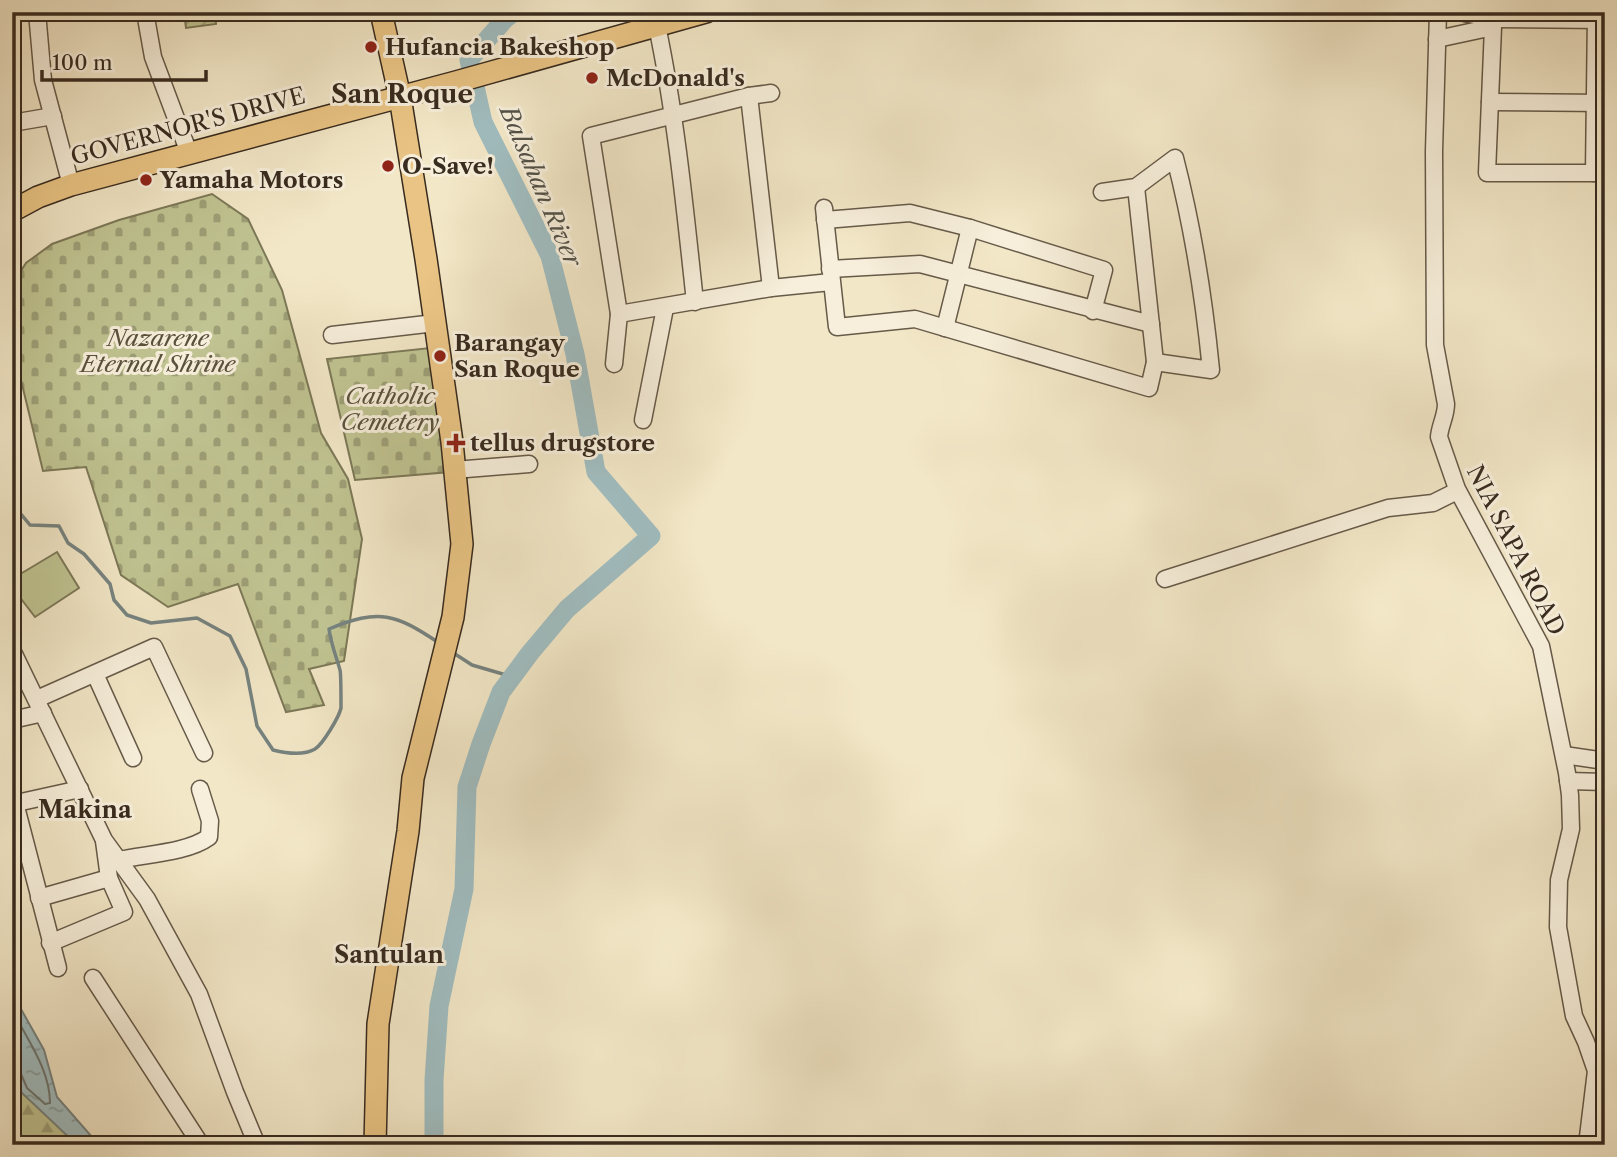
<svg xmlns="http://www.w3.org/2000/svg" width="1617" height="1157" viewBox="0 0 1617 1157" font-family="'Libre Caslon Text',serif">
<style>
.forest{fill:url(#forest-firs);stroke:#7c7858;stroke-width:2}
.cemetery{fill:url(#cemetery-stones);stroke:#7c7858;stroke-width:2}
.garden{fill:url(#garden-furrows);stroke:#7c7858;stroke-width:2}
.pitch{fill:#c0c492;stroke:#7c7858;stroke-width:2}
.water{fill:url(#water-ripples);stroke:#768380;stroke-width:2}
.lines{fill:none;stroke-linecap:round;stroke-linejoin:round}
.shore{stroke:#6c7470;stroke-width:2}
.stream{stroke:#768380;stroke-width:3.5}
.river{stroke:#a0bdc0;stroke-width:19}
.minor-casing{stroke:#665a49;stroke-width:19}
.major-casing{stroke:#382b1f;stroke-width:24}
.minor{stroke:#f7efdb;stroke-width:16}
.major{stroke:#e9c484;stroke-width:21}
.poi-dot{fill:#8f2418;stroke:#f7efdb;stroke-width:2.5}
.labels{text-anchor:middle;dominant-baseline:central;stroke-width:6;stroke-linejoin:round;paint-order:stroke}
.poi-label{font-size:23px;font-weight:bold;fill:#382b1f;stroke:#f7efdb;text-anchor:start}
.street-label{font-size:23px;fill:#382b1f;stroke:#f7efdb}
.park-label{font-size:23px;font-style:italic;fill:#5a513c;stroke:#f7efdb}
.water-label{font-size:24px;font-style:italic;fill:#525047;stroke:#f7efdb}
.neighbourhood-label{font-size:24px;font-weight:bold;fill:#382b1f;stroke:#f7efdb}
.quarter-label{font-size:26px;font-weight:bold;fill:#382b1f;stroke:#f7efdb}
</style>
<defs>
<pattern id="forest-firs" width="22" height="20" patternUnits="userSpaceOnUse" patternTransform="scale(1.75)"><rect width="22" height="20" fill="#c0c492"/><path d="M5 1l3.5 6h-7zM16 11l3.5 6h-7z" fill="#9d9f77"/></pattern>
<pattern id="cemetery-stones" width="16" height="16" patternUnits="userSpaceOnUse" patternTransform="scale(1.75)"><rect width="16" height="16" fill="#c0c492"/><path d="M2 7V4a2 2 0 0 1 4 0v3zM10 15v-3a2 2 0 0 1 4 0v3z" fill="#9d9f77"/></pattern>
<pattern id="garden-furrows" width="10" height="10" patternUnits="userSpaceOnUse" patternTransform="scale(1.75)"><rect width="10" height="10" fill="#c0c492"/><path d="M-1 1l2-2M0 10L10 0M9 11l2-2" fill="none" stroke="#9d9f77"/></pattern>
<pattern id="water-ripples" width="26" height="14" patternUnits="userSpaceOnUse" patternTransform="scale(1.75)"><rect width="26" height="14" fill="#a0bdc0"/><path d="M2 4q2-2 4 0t4 0M15 11q2-2 4 0t4 0" fill="none" stroke="#839a9b"/></pattern>
</defs>
<rect width="100%" height="100%" fill="#f2e7c7"/>
<filter id="stains"><feTurbulence type="fractalNoise" baseFrequency=".00286" numOctaves="4"/><feColorMatrix values="0 0 0 0 .2 0 0 0 0 .09 0 0 0 0 .02 0 0 0 .5 -.17"/></filter>
<radialGradient id="worn" r=".72"><stop offset=".6" stop-color="#630" stop-opacity="0"/><stop offset="1" stop-color="#630" stop-opacity=".3"/></radialGradient>
<path class="forest" d="M12 1069 21 1092 79 1145H12Z"/>
<g class="cemetery">
<path d="M212 194 248 219 282 290 321 433 348 479 362 539 344 661 309 669 324 705 286 712 238 584 168 607 121 575 86 467 43 471 19 372H12V285L26 263 52 244 119 220Z"/>
<path d="M430 348 450 472 355 480 327 359Z"/>
</g>
<path class="garden" d="M184 12H215L216 24 186 28Z"/>
<path class="pitch" d="M57 552 79 588 35 617 12 587V579Z"/>
<path class="water" d="M12 993 44 1050 57 1097 99 1145H77L21 1092 12 1069Z"/>
<g class="lines">
<path class="shore" d="M12 1009C27 1040 50 1069 50 1103L45 1104 27 1088 21 1074 12 1071"/>
<g class="stream">
<path d="M12 481 15 488V507L30 525 59 526 68 543 84 554 110 584 114 600 127 615 151 623 197 618 230 636 246 669 257 726 273 750C285 753 303 756 315 749 323 744 339 717 341 708 341 704 341 673 340 670 336 656 331 644 329 629 379 608 396 614 439 643"/>
<path d="M452 652 472 665 513 677"/>
</g>
<path class="river" d="M434 1145V1080L439 1006 464 889 467 787 481 744 501 692 530 653 567 609 651 536 596 472 575 354 550 256 483 122 469 60 505 19 514 12"/>
<defs>
<g id="minor">
<path d="M37 12 43 80 71 185"/>
<path d="M145 12 153 57 189 153"/>
<path d="M1438 12 1434 151 1435 345 1446 404C1446 416 1440 425 1439 437L1457 489 1541 646 1567 773 1570 795 1571 829 1559 880 1558 927 1574 1016 1586 1042 1596 1071 1587 1145"/>
<path d="M1459 12 1494 19 1605 20"/>
<path d="M657 26C676 116 685 209 695 302"/>
<path d="M1437 39 1493 27 1487 173H1605"/>
<path d="M749 96 771 288"/>
<path d="M1490 102 1605 103"/>
<path d="M12 123 53 116"/>
<path d="M1594 173 1596 12"/>
<path d="M1102 192 1136 187 1175 158C1193 228 1204 298 1211 370L1155 362"/>
<path d="M824 208 837 327 915 319 1149 388 1155 362 1136 187"/>
<path d="M825 220 910 213 970 228 1104 270 1093 311"/>
<path d="M830 269 920 264 1151 324"/>
<path d="M619 314 771 288 831 282"/>
<path d="M945 328 970 228"/>
<path d="M332 335 435 323"/>
<path d="M614 364 619 314 591 136 749 96 771 93"/>
<path d="M643 420 665 308"/>
<path d="M454 470 529 464"/>
<path d="M1165 579 1388 508 1433 503 1457 491"/>
<path d="M12 650 104 840 147 899 199 994 235 1092 257 1145"/>
<path d="M95 674 133 758"/>
<path d="M37 699 154 647 204 753"/>
<path d="M12 720 43 713"/>
<path d="M1564 755 1605 761"/>
<path d="M1568 781 1605 782"/>
<path d="M15 803 58 968"/>
<path d="M12 804 80 789"/>
<path d="M119 860C145 854 187 853 209 837L210 821 200 789"/>
<path d="M39 898 109 878"/>
<path d="M50 943 124 912 109 878 104 841"/>
<path d="M93 978 201 1145"/>
</g>
<g id="major">
<path d="M12 211 38 197 71 185 456 82 706 12"/>
<path d="M375 1145 378 1024 408 831 413 778 453 617 462 544 452 442 426 259 400 97 381 12"/>
</g>
</defs>
<use href="#minor" class="minor-casing"/>
<use href="#major" class="major-casing"/>
<use href="#minor" class="minor"/>
<use href="#major" class="major"/>
</g>
<g class="poi-dot">
<circle cx="371" cy="47" r="7"/>
<circle cx="592" cy="78" r="7"/>
<circle cx="388" cy="166" r="7"/>
<circle cx="146" cy="180" r="7"/>
<circle cx="440" cy="356" r="7"/>
<path d="M452.5 432.5h7v7h7v7h-7v7h-7v-7h-7v-7h7z"/>
</g>
<g class="labels">
<g class="poi-label">
<text x="385" y="47">Hufancia Bakeshop</text>
<text x="606" y="78">McDonald's</text>
<text x="402" y="166">O-Save!</text>
<text x="160" y="180">Yamaha Motors</text>
<text x="454" y="343">Barangay<tspan x="454" dy="26">San Roque</tspan></text>
<text x="470" y="443">tellus drugstore</text>
</g>
<g class="street-label">
<text transform="translate(188 126) rotate(-15)">GOVERNOR'S DRIVE</text>
<text transform="translate(1516 550) rotate(63)">NIA SAPA ROAD</text>
</g>
<g class="park-label">
<text x="158" y="338">Nazarene<tspan x="158" dy="26">Eternal Shrine</tspan></text>
<text x="390" y="396">Catholic<tspan x="390" dy="26">Cemetery</tspan></text>
</g>
<g class="water-label">
<text transform="translate(541 186) rotate(67)">Balsahan River</text>
</g>
<g class="neighbourhood-label">
<text x="85" y="809">Makina</text>
<text x="389" y="954">Santulan</text>
</g>
<g class="quarter-label">
<text x="402" y="94">San Roque</text>
</g>
</g>
<rect width="1617" height="1157" fill="none" stroke="#f2e7c7" stroke-width="42"/>
<rect x="14" y="14" width="1589" height="1129" fill="none" stroke="#382b1f" stroke-width="3.5"/>
<rect x="21" y="21" width="1575" height="1115" fill="none" stroke="#382b1f" stroke-width="2"/>
<path d="M42 70v10h164v-10" fill="none" stroke="#382b1f" stroke-width="3.5"/>
<text x="52" y="70" font-size="21" fill="#382b1f" stroke="#f7efdb" stroke-width="5" paint-order="stroke">100 m</text>
<rect width="100%" height="100%" filter="url(#stains)"/>
<rect width="100%" height="100%" fill="url(#worn)"/>
</svg>
